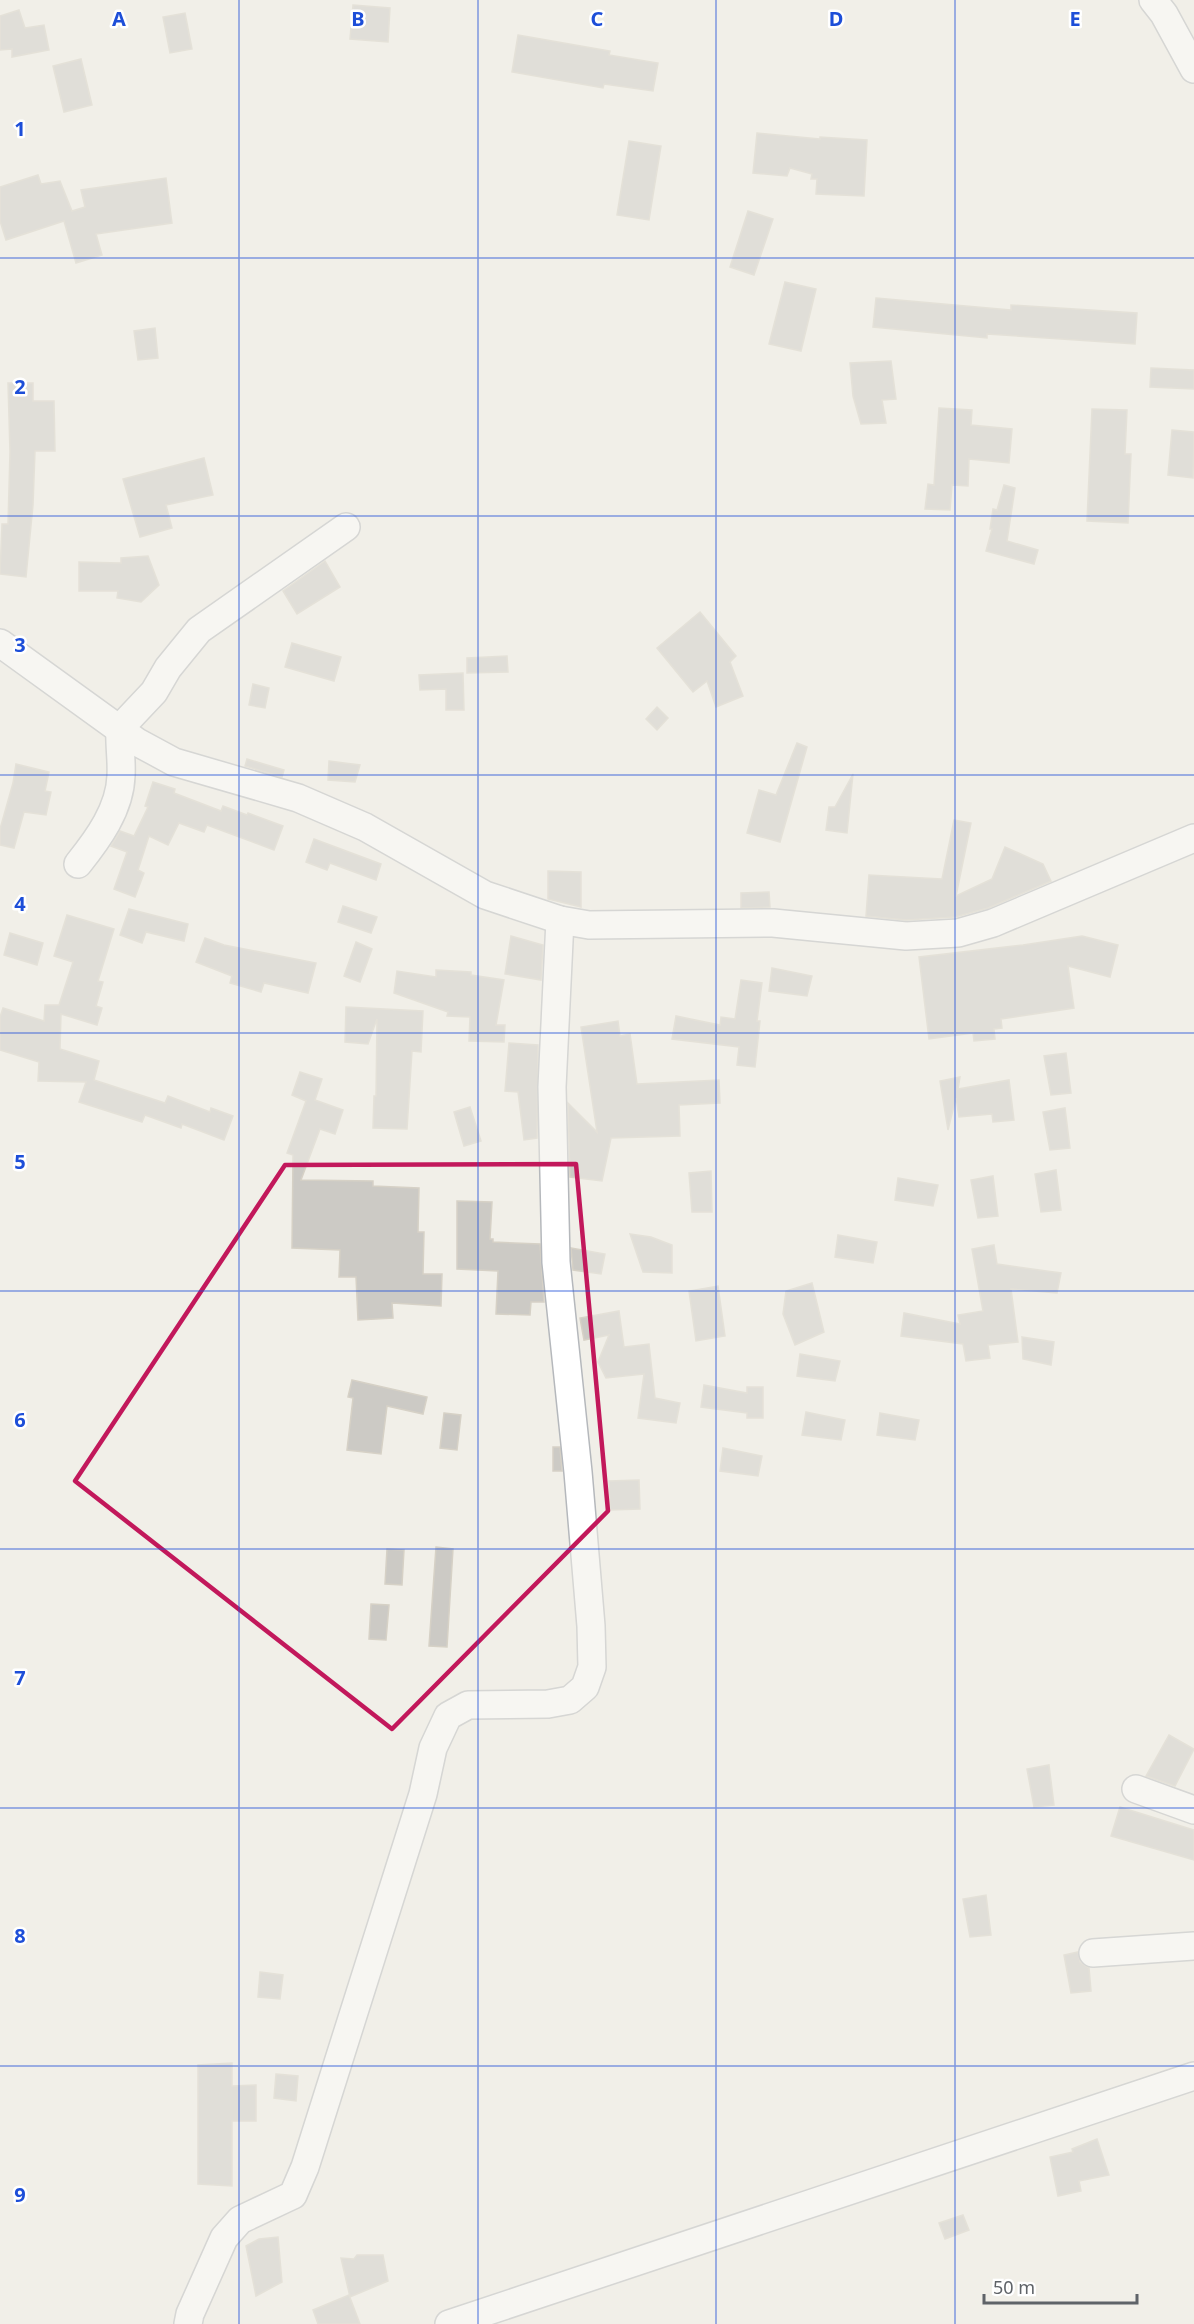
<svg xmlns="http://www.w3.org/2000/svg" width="1194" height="2324" viewBox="0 0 1194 2324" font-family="'Noto Sans',sans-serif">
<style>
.building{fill:#cccac5;stroke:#d6d1c6;stroke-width:1.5}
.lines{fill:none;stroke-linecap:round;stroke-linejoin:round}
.minor-casing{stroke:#b5b8bc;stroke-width:30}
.minor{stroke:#fff;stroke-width:27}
.marked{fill:none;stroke:#c2185b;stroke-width:4.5;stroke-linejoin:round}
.grid{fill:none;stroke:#1d4ed8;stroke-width:1.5;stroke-opacity:0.55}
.grid-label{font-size:20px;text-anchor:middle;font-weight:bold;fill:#1d4ed8;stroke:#fff;stroke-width:5;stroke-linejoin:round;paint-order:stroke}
</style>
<rect width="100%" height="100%" fill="#f1efe8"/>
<g class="building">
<path d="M353 5 390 8 388 42 350 39Z"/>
<path d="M19 10 25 28 44 25 49 50 12 57V49L0 50V16Z"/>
<path d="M185 13 192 49 170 53 163 17Z"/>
<path d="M518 35 610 51 609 55 658 63 653 91 604 84 603 88 512 72Z"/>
<path d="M81 59 92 105 64 112 53 66Z"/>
<path d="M757 133 820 139V137L867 140 864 196 816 194 817 179H811L812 174 790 168 787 176 753 173Z"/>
<path d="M629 141 661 146 649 220 617 215Z"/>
<path d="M38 175 41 184 60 181 72 211 85 207 81 190 166 178 172 223 96 234 102 255 76 263 64 221 6 240 0 221V187Z"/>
<path d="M748 211 773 219 754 275 730 267Z"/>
<path d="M785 282 816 289 801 351 769 344Z"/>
<path d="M876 298 1011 310V305L1137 313 1135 344 987 334V338L873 327Z"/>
<path d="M155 328 158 358 138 360 134 331Z"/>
<path d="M891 361 896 399 882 400 886 423 861 424 853 396 850 363Z"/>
<path d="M1151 368 1194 370V389L1150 387Z"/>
<path d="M8 383H33V401H54L55 451H35L33 505 26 577 0 574 2 524H8L10 452Z"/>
<path d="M939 408 972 410 971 425 1012 429 1009 463 969 459 968 486 952 485 950 510 925 509 928 484 934 485Z"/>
<path d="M1092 409 1127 410 1125 454H1131L1128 523 1087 521Z"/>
<path d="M1172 430 1194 432 1193 478 1168 475Z"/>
<path d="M204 458 213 495 166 505 172 528 140 537 123 479Z"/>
<path d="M1004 485 1015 488 1007 541 1038 550 1034 564 986 551 992 529H990L993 509 997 510Z"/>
<path d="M148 556 159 585 141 602 117 598 118 591H79V562L121 563V558Z"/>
<path d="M325 561 340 587 297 614 283 591Z"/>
<path d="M700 612 736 656 730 662 743 696 716 707 707 681 693 692 657 648Z"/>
<path d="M292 643 341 657 334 681 285 667Z"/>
<path d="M507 656 508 672 467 673V658Z"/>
<path d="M463 673 464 710H446V689L420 690 419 675Z"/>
<path d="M253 684 269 688 265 708 249 705Z"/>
<path d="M657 707 668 718 657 730 646 719Z"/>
<path d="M797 743 807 747 780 842 747 833 759 790 776 795Z"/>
<path d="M247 759 284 770 282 777 245 766Z"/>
<path d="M329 761 360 765 355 782 328 780Z"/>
<path d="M16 764 49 772 45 791 51 792 46 815 24 812 14 848 0 845V829L13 783Z"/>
<path d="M853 774 847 833 826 830 829 807H835Z"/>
<path d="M153 782 175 789 174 793 221 811 223 806 247 815 248 813 283 826 274 850 207 825 204 832 179 823 168 845 149 836 138 870 144 873 135 897 114 889 127 852 111 846 120 831 134 836 148 807 145 806Z"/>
<path d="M954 820 971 823 956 896 992 879 1005 847 1043 864 1051 881 988 908 955 917 906 920 866 916 869 875 942 879Z"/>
<path d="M314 839 381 864 376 880 330 863 327 870 306 862Z"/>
<path d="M548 871 581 872V907L548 899Z"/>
<path d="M769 892 770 907 741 908V893Z"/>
<path d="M343 906 377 917 371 933 338 922Z"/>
<path d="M129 909 188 924 184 941 146 932 142 943 120 935Z"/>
<path d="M67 915 114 929 98 981 103 982 96 1006 102 1008 97 1025 61 1014 60 1049 99 1061 94 1080 165 1103 168 1096 210 1112 211 1108 233 1116 224 1140 182 1124 181 1128 145 1115 142 1122 79 1102 86 1082 38 1081 39 1062 0 1050V1017L3 1008 44 1021 45 1005H59L73 962 54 956Z"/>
<path d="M10 933 43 943 37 965 4 955Z"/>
<path d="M511 936 543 945 541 980 505 974Z"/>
<path d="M1082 936 1118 945 1110 977 1068 966 1074 1008 1001 1019 1002 1028 994 1029 995 1039 974 1041 973 1033 929 1039 919 957 1023 945Z"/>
<path d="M205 938 224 945 316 963 308 993 264 983 261 992 230 983 232 976 196 962Z"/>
<path d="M356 942 372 949 360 982 344 976Z"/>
<path d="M772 968 812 976 807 996 769 991Z"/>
<path d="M436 970 471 972V975L504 980 496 1025H505L504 1042 469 1041 470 1017 447 1016 448 1012 394 993 397 971 436 977Z"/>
<path d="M741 980 762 983 757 1021H760L755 1067 737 1065 739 1047 672 1039 676 1016 720 1025 721 1017 735 1019Z"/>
<path d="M346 1007 423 1011 421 1052 412 1051 407 1129 373 1128 374 1096H376L377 1019 368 1044 345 1042Z"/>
<path d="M618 1021 620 1036 630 1034 637 1084 719 1080 720 1103 679 1105 680 1136 611 1138 602 1181 570 1177 568 1103 597 1132 581 1027Z"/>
<path d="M509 1043 538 1045 537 1138 524 1140 518 1092 505 1091Z"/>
<path d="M1066 1053 1071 1093 1051 1095 1044 1056Z"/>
<path d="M300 1072 322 1079 315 1100 343 1110 335 1134 320 1129 301 1180 373 1181V1186L419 1188 418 1232H424L423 1274H442L441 1306 392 1303 393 1318 358 1320 356 1277H339L340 1250 292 1248 293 1155 287 1153 306 1101 292 1095Z"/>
<path d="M960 1077 958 1089 1009 1080 1014 1120 993 1122 992 1114 959 1117 956 1098 948 1130 940 1081Z"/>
<path d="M470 1107 481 1141 464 1146 454 1112Z"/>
<path d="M1065 1108 1070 1148 1050 1150 1043 1112Z"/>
<path d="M1056 1170 1061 1210 1041 1212 1035 1174Z"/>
<path d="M711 1171 712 1212H692L689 1173Z"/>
<path d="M993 1176 998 1216 978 1218 971 1180Z"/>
<path d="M898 1178 938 1185 933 1206 895 1200Z"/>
<path d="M457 1201 492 1202 490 1239H493V1242L540 1244 544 1302H531L530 1315 496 1314 498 1271 457 1269Z"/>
<path d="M630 1234 651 1237 672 1245V1273L643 1272Z"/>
<path d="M838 1235 877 1242 873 1263 835 1257Z"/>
<path d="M994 1245 997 1264 1061 1273 1057 1293 1011 1289 1018 1342 988 1345 990 1358 966 1361 963 1344 901 1336 904 1313 960 1324 958 1315 983 1311 972 1249Z"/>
<path d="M571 1248 605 1254 601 1274 573 1270Z"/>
<path d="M812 1283 824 1332 795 1345 783 1314 786 1291Z"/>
<path d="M718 1286 725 1336 696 1341 689 1291Z"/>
<path d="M619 1311 624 1347 649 1344 655 1398 680 1403 676 1423 638 1418 644 1374 606 1378 598 1362 609 1335 584 1340 580 1318Z"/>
<path d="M1022 1337 1054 1342 1051 1365 1023 1359Z"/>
<path d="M800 1354 840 1361 835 1381 797 1376Z"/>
<path d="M352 1380 427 1397 423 1414 387 1406 381 1454 347 1450 353 1398 348 1397Z"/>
<path d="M704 1385 747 1393V1387H763V1418H747V1413L701 1407Z"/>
<path d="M806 1412 845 1420 841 1440 802 1435Z"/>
<path d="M444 1413 461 1415 457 1450 440 1448Z"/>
<path d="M880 1413 919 1420 915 1440 877 1435Z"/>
<path d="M553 1447H560L562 1471H553Z"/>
<path d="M723 1448 762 1456 758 1476 720 1471Z"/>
<path d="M639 1480 640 1509 610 1510 609 1481Z"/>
<path d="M436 1547 453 1549 447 1647 429 1646Z"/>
<path d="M387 1549 404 1550 402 1585 385 1584Z"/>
<path d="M371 1604 389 1605 386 1640 369 1639Z"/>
<path d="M1169 1735 1194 1749 1175 1786 1146 1776Z"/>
<path d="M1049 1765 1054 1805 1034 1807 1027 1769Z"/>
<path d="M1120 1807 1194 1830V1860L1111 1836Z"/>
<path d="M986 1895 991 1935 970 1937 963 1899Z"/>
<path d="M1078 1952 1080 1962 1089 1968 1091 1991 1071 1993 1064 1955Z"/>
<path d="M260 1972 283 1975 280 1999 258 1997Z"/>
<path d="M232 2063V2086L256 2085V2121H232V2186L198 2184V2065Z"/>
<path d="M276 2074 298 2076 296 2101 274 2098Z"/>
<path d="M1097 2139 1109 2175 1079 2181 1081 2191 1058 2196 1050 2157 1073 2152 1072 2149Z"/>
<path d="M963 2215 969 2230 945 2239 939 2223Z"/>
<path d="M278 2237 282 2282 256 2296 246 2246 259 2239Z"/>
<path d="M357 2255H383L388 2281 350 2297 341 2258 354 2259Z"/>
<path d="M349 2295 360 2324H318L313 2310Z"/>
</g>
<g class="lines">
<defs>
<g id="minor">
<path d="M1153 0 1164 14 1194 69"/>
<path d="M0 643 137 742 174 762 298 798 365 827 485 895 560 920 589 925 773 923 906 936 958 933 993 923 1194 838"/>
<path d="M78 864C98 839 120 809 121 776 122 760 119 744 120 728L154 692 168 668 199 630 346 527"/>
<path d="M1136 1789 1194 1810"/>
<path d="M1093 1953 1194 1946"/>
<path d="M188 2324 190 2314 224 2238 240 2220 293 2195 305 2167 423 1794 433 1748 448 1716 468 1705 548 1704 570 1700 585 1687 592 1667 591 1626 578 1472 556 1262 552 1087 560 920"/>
<path d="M449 2324 1194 2076"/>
</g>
</defs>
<use href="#minor" class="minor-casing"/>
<use href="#minor" class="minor"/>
</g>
<path d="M0 0H1194V2324H0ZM576 1164 608 1511 392 1729 75 1481 285 1165Z" fill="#f1efe8" fill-opacity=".55" fill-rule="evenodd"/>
<path class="marked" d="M576 1164 608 1511 392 1729 75 1481 285 1165Z"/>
<path class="grid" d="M239 0V2324M478 0V2324M716 0V2324M955 0V2324M0 258H1194M0 516H1194M0 775H1194M0 1033H1194M0 1291H1194M0 1549H1194M0 1808H1194M0 2066H1194"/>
<g class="grid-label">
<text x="119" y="26">A</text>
<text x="358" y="26">B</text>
<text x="597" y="26">C</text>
<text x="836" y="26">D</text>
<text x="1075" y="26">E</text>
<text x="20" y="136">1</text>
<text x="20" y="394">2</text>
<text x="20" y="652">3</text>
<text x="20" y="911">4</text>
<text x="20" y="1169">5</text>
<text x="20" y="1427">6</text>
<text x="20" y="1685">7</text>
<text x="20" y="1943">8</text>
<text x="20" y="2202">9</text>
</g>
<path d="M984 2294v9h153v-9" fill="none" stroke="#5f6368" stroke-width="3"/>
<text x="993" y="2294" font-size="18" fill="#5f6368" stroke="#ffffff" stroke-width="4.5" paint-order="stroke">50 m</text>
</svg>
